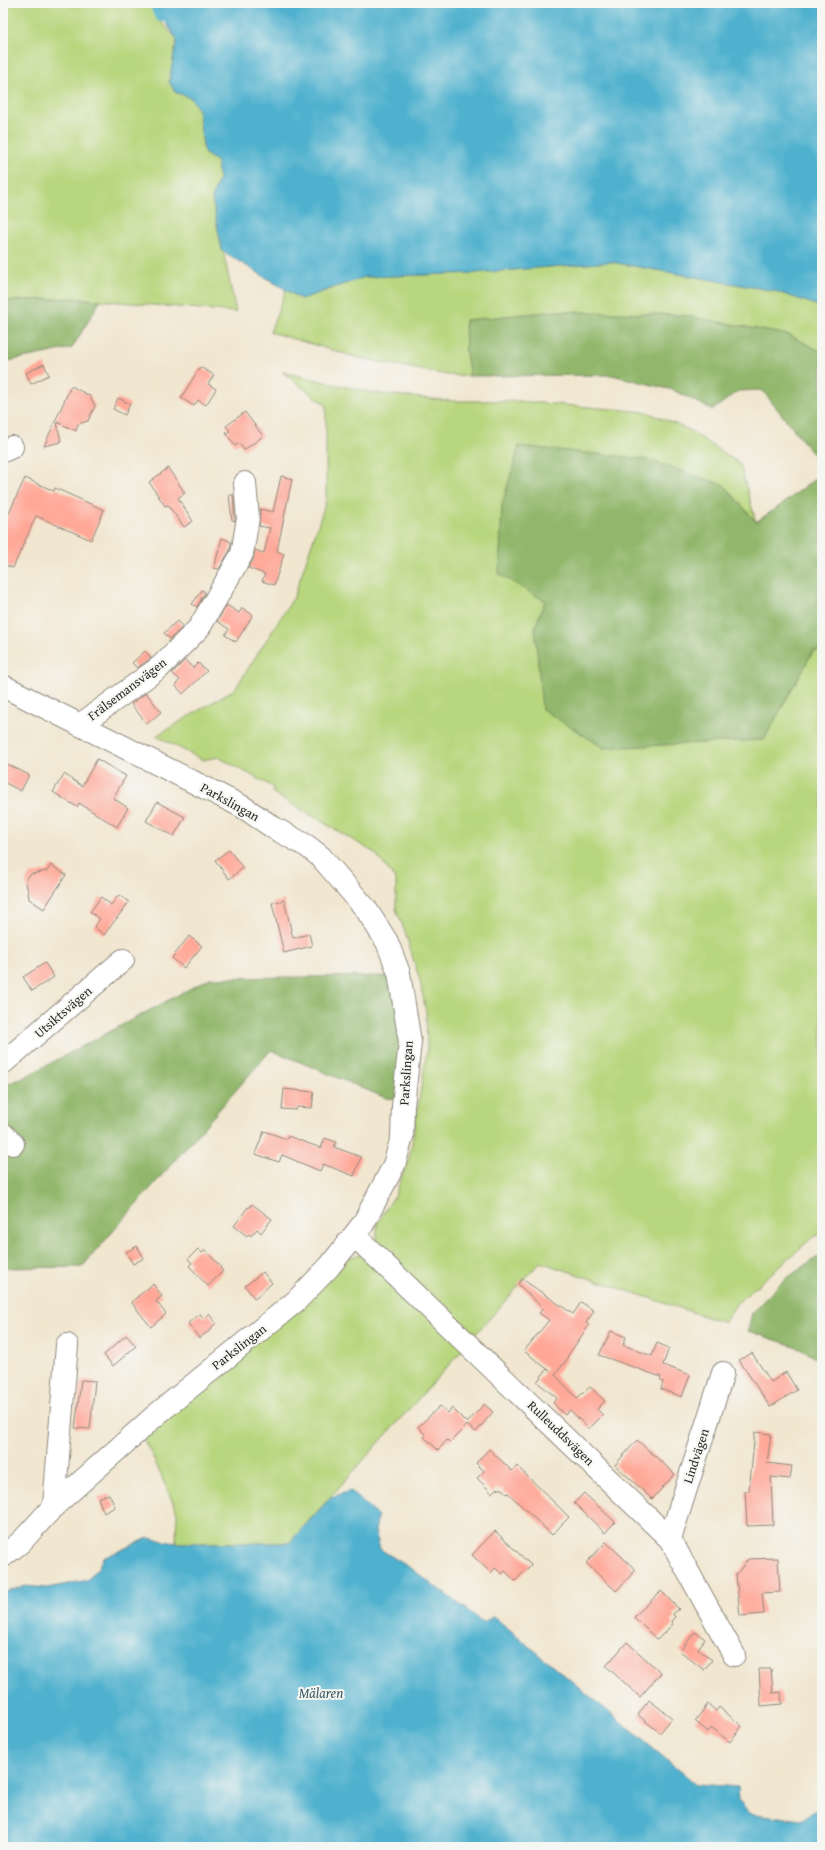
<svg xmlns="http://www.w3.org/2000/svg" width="825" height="1850" viewBox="0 0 825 1850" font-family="'Gentium Book Plus',serif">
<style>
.green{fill:#b8d67d;stroke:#728054}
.forest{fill:#92b76c;stroke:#5e714c}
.water{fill:#4fb1ce;stroke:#3d6e7c}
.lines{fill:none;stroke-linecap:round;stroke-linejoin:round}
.canal{stroke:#4fb1ce;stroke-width:16}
.building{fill:#ffa898}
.minor-casing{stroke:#8e887d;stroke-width:24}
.minor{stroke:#fff;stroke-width:22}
.labels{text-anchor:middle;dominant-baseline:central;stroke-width:4;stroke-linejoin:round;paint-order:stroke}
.street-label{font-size:13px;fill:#2b2b2b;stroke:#f6f6f2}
.water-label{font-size:14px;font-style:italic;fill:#385a64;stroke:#f6f6f2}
</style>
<rect width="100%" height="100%" fill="#f6f6f2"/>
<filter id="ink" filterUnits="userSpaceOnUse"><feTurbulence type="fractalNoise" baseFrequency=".025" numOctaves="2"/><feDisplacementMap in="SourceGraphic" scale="8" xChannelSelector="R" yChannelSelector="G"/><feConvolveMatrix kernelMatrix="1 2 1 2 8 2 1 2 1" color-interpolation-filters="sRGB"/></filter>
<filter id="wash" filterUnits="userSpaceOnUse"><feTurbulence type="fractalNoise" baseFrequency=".012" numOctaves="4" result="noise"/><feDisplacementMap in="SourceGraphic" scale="16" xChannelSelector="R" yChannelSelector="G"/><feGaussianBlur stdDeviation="0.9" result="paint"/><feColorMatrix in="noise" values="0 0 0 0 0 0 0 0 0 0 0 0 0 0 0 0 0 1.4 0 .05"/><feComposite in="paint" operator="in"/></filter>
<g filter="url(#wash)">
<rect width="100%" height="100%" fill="#f1e6cf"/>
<g class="green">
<path d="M3 3H150L157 18 177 39 169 81 175 92 191 98 198 109 204 152 217 162 219 178 212 198 236 312 72 298 3 301Z"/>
<path d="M611 262 775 291 822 307V352L789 335 465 320 466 353 470 376 447 375 359 358 270 332 286 290 301 299 365 277 475 273Z"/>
<path d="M282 372 373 393 452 401H518L647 412 689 430 740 464 756 522 724 485 545 601 535 628 763 740 813 651 822 650V1234L813 1237 736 1304 725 1323 540 1262 472 1338 377 1247V1224L395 1195 410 1155 427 1051 426 1012 420 981 405 932 396 909V880L375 853 273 793V787L218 757 203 760 156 736 235 689 294 597 326 501V405Z"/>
<path d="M360 1254 464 1348 289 1543H176L177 1512 153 1457 141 1435 337 1262Z"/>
</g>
<g class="forest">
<path d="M72 298 101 300 72 348 3 362V301Z"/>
<path d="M556 311 683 315 789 335 822 352V465L762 390 738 391 713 410 673 390 612 375 470 376 466 353 465 320Z"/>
<path d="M519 446 645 459 724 485 756 522 784 503 822 473V650L813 651 764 740 604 748 542 709 535 628 545 601 499 574 502 505Z"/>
<path d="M395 976 400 1003V1099L386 1098 271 1050 82 1267 3 1268V1085L21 1079 210 978Z"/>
<path d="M822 1254V1362L800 1348 748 1331 752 1312 784 1280Z"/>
</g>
<g class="water">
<path d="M174 3H822V307L775 291 611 262 475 273 365 277 301 299 222 251 212 198 219 178 217 162 204 153 198 109 191 98 175 92 169 81 177 39 161 16Z"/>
<path d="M351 1491 378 1516 375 1531 380 1549 412 1569 484 1623 493 1616 696 1784 738 1787 739 1800 748 1813 801 1820 822 1806V1847H3V1593L25 1586 47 1588 88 1580 98 1568 103 1558 148 1538 176 1543H289L331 1497Z"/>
</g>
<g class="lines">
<path class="canal" d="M157 3 162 14"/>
</g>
<g id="blocks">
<g class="building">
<path d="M44 364 49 375 31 384 26 373Z"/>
<path d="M200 367 214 375 208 384 216 389 206 405 198 400 194 406 181 398Z"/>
<path d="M71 386 90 396 95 406 88 421 78 424 76 431 57 422 61 442 44 446Z"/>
<path d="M118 398 130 404 125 415 113 409Z"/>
<path d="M245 412 263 436 244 450 239 443 235 446 226 433 230 431 226 426Z"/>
<path d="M168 468 185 493 178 498 193 521 184 527 168 505 165 506 149 482Z"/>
<path d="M281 476 292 479 277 551 284 554 274 585 262 581 265 574 248 568 253 560 255 550 264 553 270 528 259 526 260 509 273 512Z"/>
<path d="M25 478 54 491 55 488 104 510 91 540 36 516 13 568 3 564V526Z"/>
<path d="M229 495H233L235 521 232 520Z"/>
<path d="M222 538 231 542 230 550 219 569 214 568Z"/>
<path d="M202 590 205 592 197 607 192 604Z"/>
<path d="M227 605 239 613 242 608 253 615 236 642 225 635 229 629 217 621Z"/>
<path d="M177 621 183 627 170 639 164 633Z"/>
<path d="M145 651 151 658 137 668 132 663Z"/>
<path d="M185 660 193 668 198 663 207 671 183 694 175 685 180 680 172 673Z"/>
<path d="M146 693 161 712 147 724 131 704Z"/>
<path d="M97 759 126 776 113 798 128 808 117 827 79 803 77 807 53 792 64 774 82 786Z"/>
<path d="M3 762 29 775 21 791 3 782Z"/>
<path d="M157 802 185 817 174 836 146 821Z"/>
<path d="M229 850 243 868 229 879 215 860Z"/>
<path d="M51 865 66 875 44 909 29 899 28 891 26 884 27 878 31 874 47 871Z"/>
<path d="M119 895 129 902 104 935 94 927 100 919 90 912 101 897 111 905Z"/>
<path d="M284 900 293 938 309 934 312 946 284 953 272 903Z"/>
<path d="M189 936 202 946 184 968 172 958Z"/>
<path d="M45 963 54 977 32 991 23 977Z"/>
<path d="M284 1089 314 1092 312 1108 297 1107 296 1110 282 1109Z"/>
<path d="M264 1131 287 1139 288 1136 321 1148 325 1138 336 1142 334 1147 361 1157 354 1176 323 1164 320 1171 282 1155 279 1162 255 1154Z"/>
<path d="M252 1204 272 1219 261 1233 257 1229 251 1236 249 1234 247 1236 234 1226 248 1207 249 1208Z"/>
<path d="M137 1246 144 1258 133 1264 126 1252Z"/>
<path d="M198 1249 202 1253 205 1250 221 1267 220 1268 223 1271 208 1286 189 1266 192 1263 188 1259Z"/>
<path d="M263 1272 272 1283 255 1299 245 1286Z"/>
<path d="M522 1279 573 1314 581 1302 594 1311 586 1323 589 1325 567 1357 568 1358 555 1375 577 1398 590 1387 605 1401 597 1409 603 1415 589 1429 570 1410 565 1415 553 1403 557 1398 537 1382 547 1369 550 1371 524 1351 549 1320 539 1313 543 1308 518 1284Z"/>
<path d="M153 1284 162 1296 156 1301 166 1314 151 1327 131 1302Z"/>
<path d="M200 1314 204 1318 209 1314 216 1323 211 1328 212 1329 199 1338 188 1323Z"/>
<path d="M611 1331 626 1337 623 1345 652 1356 657 1343 669 1348 663 1365 690 1375 682 1397 661 1389 663 1382 660 1380 661 1377 599 1355Z"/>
<path d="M126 1335 136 1346 113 1366 104 1355Z"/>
<path d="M752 1353 771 1382 786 1372 797 1390 770 1407 739 1360Z"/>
<path d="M81 1380 95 1381 90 1429 75 1428Z"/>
<path d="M484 1404 493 1412 476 1432 467 1425 450 1442 447 1440 438 1450 424 1437 426 1435 418 1427 440 1406 448 1413 452 1408 467 1423Z"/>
<path d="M755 1432 771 1434 767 1463 792 1466 790 1479 771 1477 773 1525 747 1526 745 1491H749Z"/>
<path d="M637 1440 675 1474 652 1499 615 1465Z"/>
<path d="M489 1449 512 1471 517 1466 569 1517 552 1535 508 1493 507 1494 501 1488 499 1490 497 1488 492 1493 477 1478 484 1471 476 1463Z"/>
<path d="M584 1493 615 1522 605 1533 574 1503Z"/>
<path d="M109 1494 115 1507 104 1513 98 1498Z"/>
<path d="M495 1531 531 1565 515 1581 505 1571 502 1574 495 1568 491 1573 472 1555Z"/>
<path d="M606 1542 636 1570 616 1591 586 1563Z"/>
<path d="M778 1558 780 1592 762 1593 764 1614 740 1616 736 1575 748 1559Z"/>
<path d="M661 1591 679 1609 673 1614 675 1617 671 1621 673 1624 657 1640 634 1617Z"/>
<path d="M695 1632 705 1639 698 1649 712 1660 704 1670 680 1651Z"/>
<path d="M627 1642 661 1673 640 1697 606 1666Z"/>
<path d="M759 1669H771L773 1693 781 1692 782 1704 761 1706Z"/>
<path d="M649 1700 672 1718 660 1733 638 1715Z"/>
<path d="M708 1704 716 1711 719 1707 742 1726 730 1742 711 1727 708 1732 695 1721Z"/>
</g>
</g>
</g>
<g filter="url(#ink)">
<use href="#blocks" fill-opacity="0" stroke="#8e887d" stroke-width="1"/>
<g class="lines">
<defs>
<g id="minor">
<path d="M3 451 12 447"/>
<path d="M3 686 243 807 274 828 307 846 321 857 366 909 387 942 399 973 410 1042 403 1106 402 1137 394 1165 363 1224 329 1267 296 1301 156 1415 54 1506 21 1542 3 1556"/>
<path d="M80 725 160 667 199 628 242 554 248 518 245 483"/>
<path d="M3 1063 123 960"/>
<path d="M3 1134 13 1144"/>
<path d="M355 1236 670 1539 734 1655"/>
<path d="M54 1506 67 1345"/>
<path d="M670 1539 723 1373"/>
</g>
</defs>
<use href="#minor" class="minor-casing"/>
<use href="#minor" class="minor"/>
</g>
</g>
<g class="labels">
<g class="street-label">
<text transform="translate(127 689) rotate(-37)">Frälsemansvägen</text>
<text transform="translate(230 802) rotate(29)">Parkslingan</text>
<text transform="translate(63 1012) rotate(-41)">Utsiktsvägen</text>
<text transform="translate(406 1073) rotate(-86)">Parkslingan</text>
<text transform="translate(239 1347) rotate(-38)">Parkslingan</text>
<text transform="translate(561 1433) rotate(44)">Rulleuddsvägen</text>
<text transform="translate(696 1456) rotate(-72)">Lindvägen</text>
</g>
<g class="water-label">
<text x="321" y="1693">Mälaren</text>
</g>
</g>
<rect width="825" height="1850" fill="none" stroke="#f6f6f2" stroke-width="16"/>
</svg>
